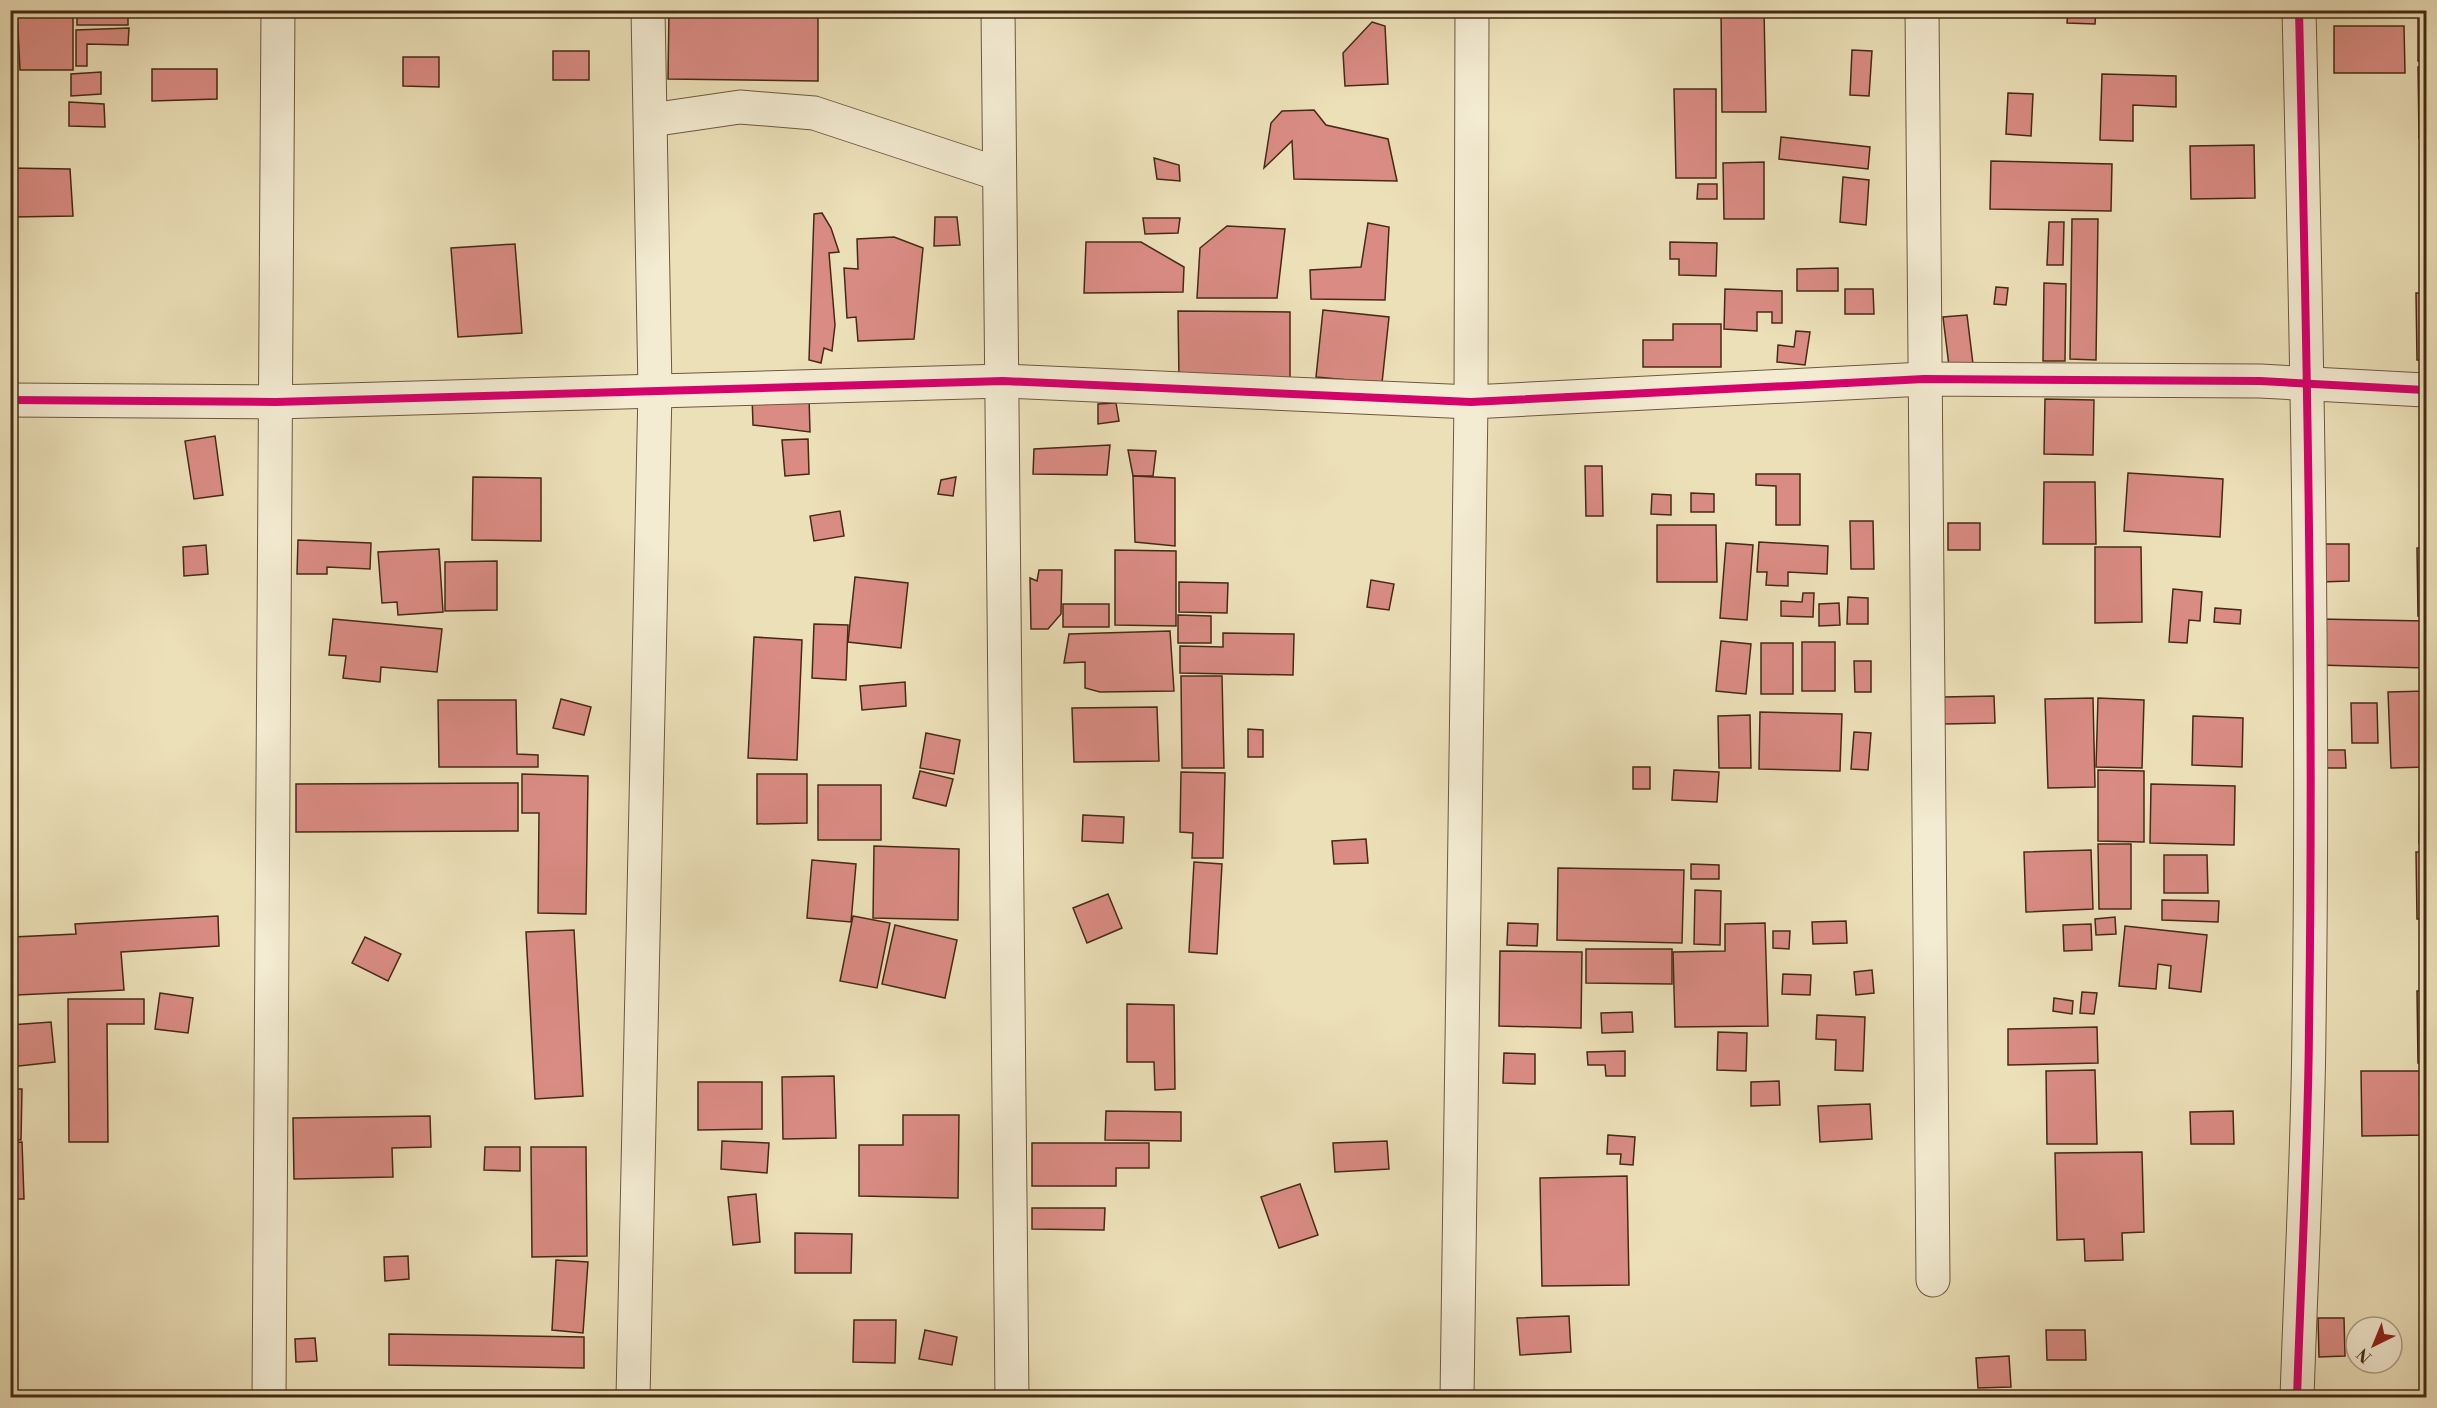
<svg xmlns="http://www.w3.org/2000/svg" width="2437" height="1408" viewBox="0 0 2437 1408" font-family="'Libre Bodoni',serif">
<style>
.building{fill:#da8c84;stroke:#452a14;stroke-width:1.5}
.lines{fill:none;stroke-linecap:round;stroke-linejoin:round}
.minor-casing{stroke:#6f583d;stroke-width:35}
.minor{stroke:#f3ebd2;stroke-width:33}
.cycleway-casing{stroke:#f3ebd2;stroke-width:11}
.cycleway{stroke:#d6006c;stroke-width:8}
</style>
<rect width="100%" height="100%" fill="#ece0b9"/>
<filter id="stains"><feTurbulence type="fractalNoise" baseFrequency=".00333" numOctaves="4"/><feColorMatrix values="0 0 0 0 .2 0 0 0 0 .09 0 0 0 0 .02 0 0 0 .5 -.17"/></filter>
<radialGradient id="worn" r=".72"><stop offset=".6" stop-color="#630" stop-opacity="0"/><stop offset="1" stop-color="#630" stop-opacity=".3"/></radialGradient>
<g class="building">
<path d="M17 10H73V70H20Z"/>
<rect x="77" y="10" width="51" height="15"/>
<path d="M669 10H818V81L668 79Z"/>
<path d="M1721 10H1764L1766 112H1722Z"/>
<path d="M2068 10H2096L2095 24 2067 23Z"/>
<rect x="2418" y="10" width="8" height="51"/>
<path d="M1372 22 1385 26 1388 84 1345 86 1343 53Z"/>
<path d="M2334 26H2404L2405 73H2334Z"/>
<path d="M129 28 128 45 87 44V66H76V30Z"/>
<path d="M1852 50 1872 51 1869 96 1850 95Z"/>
<rect x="553" y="51" width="36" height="29"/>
<path d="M403 57H439V87L403 86Z"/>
<path d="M2418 67H2426V138H2419Z"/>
<path d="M152 69H217V99L152 101Z"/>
<path d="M101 72V94L71 96V74Z"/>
<path d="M2102 74 2176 76V107L2133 105V141L2100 140Z"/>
<path d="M1674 89H1716V178H1676Z"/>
<path d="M2008 93 2033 94 2031 136 2006 134Z"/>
<path d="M69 102 104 104 105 127 69 126Z"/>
<path d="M1314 110 1326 125 1388 139 1397 181 1294 179 1292 141 1264 168 1271 123 1282 111Z"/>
<path d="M1781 137 1870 147 1868 169 1779 159Z"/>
<path d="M2254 145 2255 198 2191 199 2190 146Z"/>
<path d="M1154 158 1179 165 1180 181 1157 179Z"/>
<path d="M1991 161 2112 164 2111 211 1990 209Z"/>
<path d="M1764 162V219H1724L1723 163Z"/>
<path d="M10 168 70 169 73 216 14 217 10 190Z"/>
<path d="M1843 177 1869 180 1866 225 1840 222Z"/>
<path d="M1698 184H1717V199H1697Z"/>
<path d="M822 213 831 228 839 252 829 253 835 325 832 351 824 348 821 363 809 360 814 214Z"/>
<path d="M935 217H957L960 245 934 246Z"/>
<path d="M1143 218H1180L1178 233 1145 234Z"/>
<path d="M2072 219H2098L2096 360 2070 359Z"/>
<path d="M2049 222H2064L2063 265H2047Z"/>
<path d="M1368 223 1389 227 1385 300 1311 299 1310 270 1361 267Z"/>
<path d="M1227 226 1285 229 1277 298H1197L1200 248Z"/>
<path d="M894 237 923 248 914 339 858 341 856 317 847 318 844 268 858 269 857 239Z"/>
<path d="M1086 242H1141L1184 267 1183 292 1084 293Z"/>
<path d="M1670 242 1717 243 1716 276 1679 275V259H1670Z"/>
<path d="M515 244 522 333 458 337 451 248Z"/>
<path d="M1838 268V291H1797V269Z"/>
<path d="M2044 283 2066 284 2065 361H2043Z"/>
<path d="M1996 287 2008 288 2006 305 1994 304Z"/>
<path d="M1725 289 1782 291V323H1772V312H1757V331L1724 329Z"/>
<path d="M1845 289H1873L1874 314H1845Z"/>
<path d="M2416 293H2426V360H2417Z"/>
<path d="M1323 310 1389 317 1382 383 1316 377Z"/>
<path d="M1178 311 1290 312V378H1179Z"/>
<path d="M1967 315 1973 364 1949 366 1943 317Z"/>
<path d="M1673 324H1721V367H1643V340H1673Z"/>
<path d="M1796 331 1810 332 1805 365 1777 362 1778 345 1794 347Z"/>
<path d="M752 395 809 397 810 432 753 425Z"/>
<path d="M2045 399 2094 400 2093 455 2044 454Z"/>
<path d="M1116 403 1119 421 1098 424V404Z"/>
<path d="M215 436 223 495 194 499 185 441Z"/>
<path d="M808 439 809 474 785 476 782 440Z"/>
<path d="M1110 445 1107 475 1033 474 1034 449Z"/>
<path d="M1128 450 1156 451 1153 476H1133Z"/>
<path d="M1585 466H1602L1603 516H1586Z"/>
<path d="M2128 473 2223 479 2220 537 2124 531Z"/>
<path d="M1756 474H1800V525H1776V486L1756 485Z"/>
<path d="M1133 476 1175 478V546L1135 542Z"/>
<path d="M473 477 541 478V541L472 540Z"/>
<path d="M956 477 953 496 938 494 941 480Z"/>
<path d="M2044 482H2095L2096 544H2043Z"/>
<path d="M1691 493 1714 494V512H1691Z"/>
<path d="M1652 494 1671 495V515L1651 514Z"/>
<path d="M840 511 844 536 814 541 810 516Z"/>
<path d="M1850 521H1873L1874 569H1851Z"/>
<rect x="1948" y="523" width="32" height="27"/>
<path d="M1657 525H1716L1717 582H1657Z"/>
<path d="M298 540 371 543 370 569 327 567V574H297Z"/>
<path d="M1759 542 1828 546 1827 574 1788 572V586L1766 585 1767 572H1757Z"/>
<path d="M1726 543 1753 545 1747 620 1720 618Z"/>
<path d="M2321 544H2349V581L2321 582Z"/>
<path d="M206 545 208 574 184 576 183 547Z"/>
<path d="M2095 547H2141L2142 622 2095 623Z"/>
<path d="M2417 548H2426V616H2418Z"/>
<path d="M439 549 443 612 398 615 397 602 382 603 378 552Z"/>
<path d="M1115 550 1176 551V626L1115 625Z"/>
<path d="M497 561V610L445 611V562Z"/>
<path d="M1039 570H1062L1061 614 1048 629H1031L1030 578 1037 581Z"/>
<path d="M855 577 908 583 901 648 848 642Z"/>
<path d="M1371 580 1394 584 1389 610 1367 607Z"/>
<path d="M1179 582 1228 583 1227 613 1179 612Z"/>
<path d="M2173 589 2202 592 2200 621 2189 620 2187 643 2169 642Z"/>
<path d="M1803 593H1814L1813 617 1781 616V601L1802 602Z"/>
<path d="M1848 597 1868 598V624H1847Z"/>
<path d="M1839 603 1840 625 1819 626V604Z"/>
<rect x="1063" y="604" width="46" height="23"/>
<path d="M2215 608 2241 610 2240 624 2214 622Z"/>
<path d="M1178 615 1211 616V643H1178Z"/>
<path d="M333 619 442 629 437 672 381 667 380 682 343 678 346 656 329 655Z"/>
<path d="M2318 619 2426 621V668L2318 665Z"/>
<path d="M814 624 848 625 846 680 812 678Z"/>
<path d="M1170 631 1174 691 1100 692 1085 688V662L1064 663 1069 634Z"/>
<path d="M1223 633 1294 634 1293 675 1180 673V646L1223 647Z"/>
<path d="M754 637 802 640 797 760 748 758Z"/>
<path d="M1721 641 1751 644 1746 694 1716 691Z"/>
<rect x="1802" y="642" width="33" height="49"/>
<rect x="1761" y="643" width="32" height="51"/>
<path d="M1854 661H1871V692H1855Z"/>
<path d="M1181 676H1222L1224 768H1182Z"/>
<path d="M905 682 906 706 862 710 860 686Z"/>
<path d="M2426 691V767L2391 768 2388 692Z"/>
<path d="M1994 696 1995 723 1944 724 1943 697Z"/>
<path d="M2093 698 2095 787 2048 788 2045 699Z"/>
<path d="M2098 698 2144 700 2142 768 2096 767Z"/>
<path d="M561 699 591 707 584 735 553 728Z"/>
<path d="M438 700H516L517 754 538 755V767H439Z"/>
<path d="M2351 703H2377L2378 743H2352Z"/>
<path d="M1157 707 1159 761 1074 762 1072 708Z"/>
<path d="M1760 712 1842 714 1840 771 1759 769Z"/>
<path d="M1750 715 1751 768H1719L1718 716Z"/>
<path d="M2193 716 2243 718 2242 767 2192 765Z"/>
<path d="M1248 729 1263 730V757H1248Z"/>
<path d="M1854 732 1871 733 1868 770 1851 769Z"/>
<path d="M926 733 960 740 954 774 920 768Z"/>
<path d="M2319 750H2345L2346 768H2319Z"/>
<rect x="1633" y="767" width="17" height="22"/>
<path d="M1674 770 1719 772 1717 802 1672 800Z"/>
<path d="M2098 770 2144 771V842L2098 841Z"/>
<path d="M920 771 953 779 946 806 913 798Z"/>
<path d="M1181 772 1225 773 1223 858H1192L1193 833 1180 832Z"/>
<path d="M522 774 588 776 586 914 538 913 539 813H522Z"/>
<path d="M757 774H807V823L757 824Z"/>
<path d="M2420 775H2426V843H2419Z"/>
<path d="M518 783V831L296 832V784Z"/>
<path d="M2151 784 2235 786 2234 845 2150 843Z"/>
<rect x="818" y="785" width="63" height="55"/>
<path d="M1083 815 1124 817 1123 843 1082 841Z"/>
<path d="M1366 839 1368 863 1334 864 1332 841Z"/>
<path d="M2098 844H2131V909H2099Z"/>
<path d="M874 846 959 849 958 920 873 918Z"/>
<path d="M2091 850 2093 909 2026 912 2024 852Z"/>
<path d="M2416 852H2426V919H2417Z"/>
<path d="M2164 855H2207L2208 893H2164Z"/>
<path d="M812 860 856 864 851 922 807 918Z"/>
<path d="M1194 862 1222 864 1217 954 1189 952Z"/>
<path d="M1691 864 1719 865V879H1691Z"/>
<path d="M1558 868 1684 870 1682 943 1557 940Z"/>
<path d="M1695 890 1721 891 1720 945 1694 944Z"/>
<path d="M1108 894 1122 928 1087 943 1073 908Z"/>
<path d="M2162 900 2219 901 2218 922 2162 920Z"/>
<path d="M218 916 219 946 121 952 124 990 17 995 13 937 76 934 75 924Z"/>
<path d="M853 916 890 923 877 988 840 981Z"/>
<path d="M2115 917 2116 934 2096 935 2095 919Z"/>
<path d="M1846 921 1847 943 1813 944 1812 922Z"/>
<path d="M1508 923 1538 924 1537 946 1507 945Z"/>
<path d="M1765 923 1768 1026 1675 1027 1673 952 1725 951V924Z"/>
<path d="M2091 924 2092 950 2064 951 2063 925Z"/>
<path d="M895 925 957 940 945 998 882 984Z"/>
<path d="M2125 926 2207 935 2201 992 2169 988 2171 966 2158 964 2156 989 2119 986Z"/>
<path d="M574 930 583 1096 535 1099 526 932Z"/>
<path d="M1773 931H1790L1789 949 1773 948Z"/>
<path d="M365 937 401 954 388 981 352 963Z"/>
<path d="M1586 949H1672V984L1586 983Z"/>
<path d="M1500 951 1582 952 1581 1028 1499 1026Z"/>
<path d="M1872 970 1874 993 1856 995 1854 972Z"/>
<path d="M1783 974 1811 975 1810 995 1782 994Z"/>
<path d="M2417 991H2426V1063H2418Z"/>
<path d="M2082 992 2097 993 2094 1014 2080 1013Z"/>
<path d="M160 993 193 998 188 1033 155 1029Z"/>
<path d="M2054 998 2073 1001 2072 1014 2053 1011Z"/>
<path d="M68 999H144V1024H107L108 1142H69Z"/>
<path d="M1127 1004 1174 1005 1175 1089 1155 1090 1154 1062H1127Z"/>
<path d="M1632 1012 1633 1032 1602 1033 1601 1013Z"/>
<path d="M1817 1015 1865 1017 1863 1071 1835 1070 1836 1040 1816 1039Z"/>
<path d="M51 1022 55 1062 10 1067V1025Z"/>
<path d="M2097 1027 2098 1063 2008 1065V1029Z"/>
<path d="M1718 1032 1747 1033 1746 1071 1717 1070Z"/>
<path d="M1625 1051V1076H1606L1605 1065H1588L1587 1052Z"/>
<path d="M1504 1053 1535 1054V1084L1503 1083Z"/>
<path d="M2095 1070 2097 1144H2047L2046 1071Z"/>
<path d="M2361 1071H2426V1135L2362 1136Z"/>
<path d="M834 1076 836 1138 783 1139 782 1077Z"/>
<path d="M1779 1081 1780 1105 1751 1106V1082Z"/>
<path d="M698 1082H762V1129L698 1130Z"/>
<path d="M10 1089H22L21 1140 10 1139Z"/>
<path d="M1870 1104 1872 1139 1820 1142 1818 1106Z"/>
<path d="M1106 1111 1181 1112V1141L1105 1140Z"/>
<path d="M2233 1111 2234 1144H2191L2190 1112Z"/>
<path d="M903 1115H959L958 1198 859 1196V1145H903Z"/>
<path d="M430 1116 431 1147 392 1148 393 1177 294 1179 293 1118Z"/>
<path d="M1608 1135 1635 1137 1633 1165 1620 1164 1621 1154H1607Z"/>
<path d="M722 1141 769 1143 767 1173 721 1169Z"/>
<path d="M1387 1141 1389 1169 1335 1172 1333 1143Z"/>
<path d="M22 1142 24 1199H10V1143Z"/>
<path d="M1032 1143H1149V1168H1116V1186H1032Z"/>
<path d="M485 1147H520V1171L484 1170Z"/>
<path d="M531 1147H586L587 1256 532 1257Z"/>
<path d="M2142 1152 2144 1232 2122 1233 2123 1260 2085 1261 2084 1239 2057 1240 2055 1153Z"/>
<path d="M1627 1176 1629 1285 1542 1286 1540 1178Z"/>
<path d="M1300 1184 1318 1235 1279 1248 1261 1197Z"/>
<path d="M756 1194 760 1242 733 1245 728 1197Z"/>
<path d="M1032 1208H1105L1104 1230 1032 1229Z"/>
<path d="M795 1233 852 1234 851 1273H795Z"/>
<path d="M408 1256 409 1279 385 1281 384 1257Z"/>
<path d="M556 1260 588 1262 583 1333 552 1330Z"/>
<path d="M1569 1316 1571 1352 1520 1355 1517 1318Z"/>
<path d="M2318 1318H2344L2345 1356 2319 1357Z"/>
<path d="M854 1320H896L895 1363 853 1362Z"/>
<path d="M925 1330 957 1337 952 1365 919 1359Z"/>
<path d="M2046 1330H2085L2086 1360H2047Z"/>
<path d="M389 1334 584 1337V1368L389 1365Z"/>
<path d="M315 1338 317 1361 296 1362 295 1339Z"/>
<path d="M2009 1356 2011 1387 1978 1388 1976 1358Z"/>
</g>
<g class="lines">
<defs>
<g id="minor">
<path d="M998 10 1012 1398"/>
<path d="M1922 10C1925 434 1931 857 1933 1280"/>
<path d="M651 120 740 107 814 113 999 174"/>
<path d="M10 400 276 402 1003 381 1471 402 1924 379 2260 381 2424 390"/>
<path d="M269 1398 278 10"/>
<path d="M633 1398 655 390 648 10"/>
<path d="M1457 1398 1471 402 1472 10"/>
<path d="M2297 1398C2301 1274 2308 1151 2309 1028 2314 689 2307 350 2299 10"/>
</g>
</defs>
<use href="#minor" class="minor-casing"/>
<use href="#minor" class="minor"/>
<defs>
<g id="cycleway">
<path d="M10 400 276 402 1003 381 1471 402 1924 379 2260 381 2424 390"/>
<path d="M2297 1398C2301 1274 2308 1151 2309 1028 2314 689 2307 350 2299 10"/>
</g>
</defs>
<use href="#cycleway" class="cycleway-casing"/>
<use href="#cycleway" class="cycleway"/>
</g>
<rect width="2437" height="1408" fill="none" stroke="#ece0b9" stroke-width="36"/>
<rect x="12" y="12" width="2413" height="1384" fill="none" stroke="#452a14" stroke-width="3"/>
<rect x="18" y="18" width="2401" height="1372" fill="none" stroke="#452a14" stroke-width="1.5"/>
<g transform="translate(2374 1345) rotate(223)"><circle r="28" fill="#f3ebd2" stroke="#ad9e86" stroke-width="1.5"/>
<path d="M0-4.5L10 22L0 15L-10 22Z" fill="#8f2418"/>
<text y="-9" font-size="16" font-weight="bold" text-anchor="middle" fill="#452a14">N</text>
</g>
<rect width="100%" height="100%" filter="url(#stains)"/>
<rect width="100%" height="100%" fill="url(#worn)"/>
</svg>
